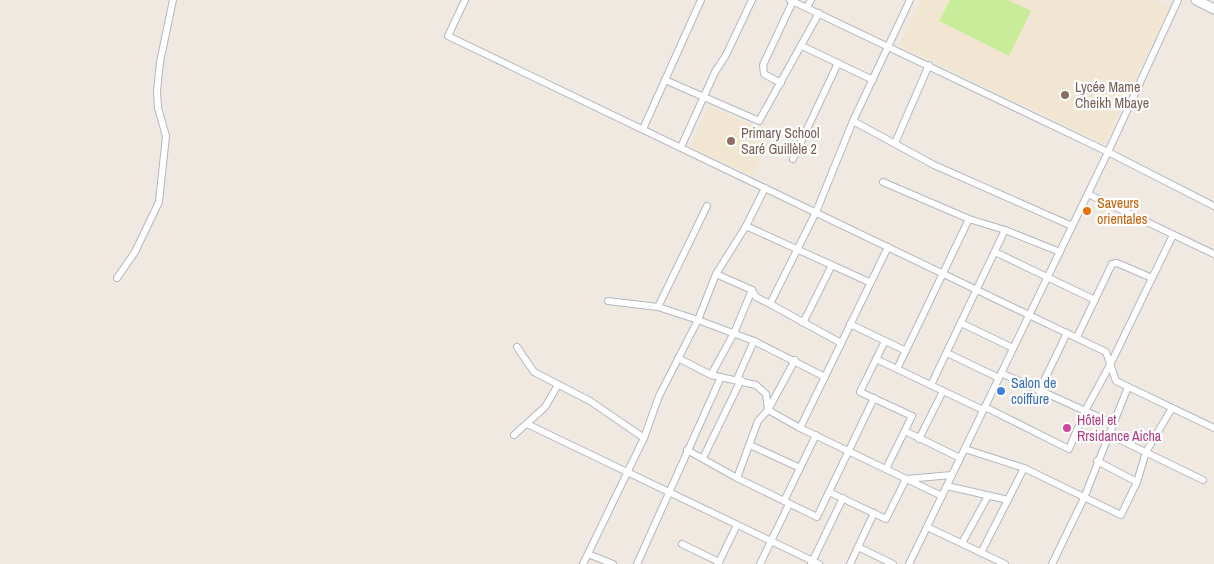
<svg xmlns="http://www.w3.org/2000/svg" width="1214" height="564" viewBox="0 0 1214 564" font-family="'Archivo Narrow',sans-serif">
<style>
.education{fill:#f0e6d1}
.pitch{fill:#c9ec9a}
.lines{fill:none;stroke-linecap:round;stroke-linejoin:round}
.street-casing{stroke:#b4b7c1;stroke-width:8}
.secondary-casing{stroke:#b4b7c1;stroke-width:11}
.street{stroke:#fff;stroke-width:6}
.secondary{stroke:#fff;stroke-width:9}
.education-dot{fill:#8d6e63;stroke:#fff;stroke-width:2}
.food-dot{fill:#e8710a;stroke:#fff;stroke-width:2}
.shop-dot{fill:#3f7fe0;stroke:#fff;stroke-width:2}
.hotel-dot{fill:#d1479c;stroke:#fff;stroke-width:2}
.labels{text-anchor:middle;dominant-baseline:central;stroke-width:4.5;stroke-linejoin:round;paint-order:stroke}
.education-label{font-size:14px;fill:#785e54;stroke:#fff;text-anchor:start}
.food-label{font-size:14px;fill:#c56008;stroke:#fff;text-anchor:start}
.shop-label{font-size:14px;fill:#366cbe;stroke:#fff;text-anchor:start}
.hotel-label{font-size:14px;fill:#b23c85;stroke:#fff;text-anchor:start}
</style>
<rect width="100%" height="100%" fill="#efe9e1"/>
<g class="education">
<path d="M921 0H1155L1170 7 1104 144 899 45Z"/>
<path d="M709 106 772 135 752 176 690 147Z"/>
</g>
<path class="pitch" d="M950 0H1008L1031 11 1009 56 939 21Z"/>
<g class="lines">
<defs>
<g id="street">
<path d="M465 0 448 36 1106 352 1116 381 1214 428"/>
<path d="M790 0 1108 152 1214 206"/>
<path d="M807 7 811 0"/>
<path d="M802 46 873 80"/>
<path d="M665 80 759 121 819 13"/>
<path d="M781 83 764 74 763 65 793 1"/>
<path d="M853 121 934 165 1072 226"/>
<path d="M643 129 701 0"/>
<path d="M895 143 929 65"/>
<path d="M681 147 715 72 726 55 752 0"/>
<path d="M793 159 838 63"/>
<path d="M883 182 969 219 1005 230 1060 252"/>
<path d="M1088 194 1214 254"/>
<path d="M746 226 869 282"/>
<path d="M995 252 1095 300"/>
<path d="M716 274 752 290 756 297 770 304"/>
<path d="M117 278 135 252 159 202 166 136 158 108 157 91 160 62 173 0"/>
<path d="M608 301 658 307 698 320 754 341 825 377"/>
<path d="M658 307 707 206"/>
<path d="M803 323 832 265"/>
<path d="M961 323 1013 348"/>
<path d="M850 324 906 351"/>
<path d="M1077 337 1112 264 1117 263 1152 278"/>
<path d="M885 341 860 392 912 416 886 469"/>
<path d="M841 343 770 304 816 212 853 121 910 0"/>
<path d="M517 347 534 372 590 401 644 438"/>
<path d="M947 353 999 378"/>
<path d="M678 358 711 375 756 385 766 394 768 410 800 428 942 496"/>
<path d="M876 359 983 410"/>
<path d="M897 369 969 219"/>
<path d="M1001 373 1112 423"/>
<path d="M711 375 734 333 752 290"/>
<path d="M737 379 754 341"/>
<path d="M931 385 1005 230"/>
<path d="M1039 391 1067 333"/>
<path d="M985 407 1069 449 1085 411 1111 363 1173 235"/>
<path d="M527 424 819 564"/>
<path d="M800 428 888 247"/>
<path d="M905 431 960 458"/>
<path d="M1108 434 1203 480"/>
<path d="M514 435 545 407 558 385"/>
<path d="M919 439 943 391"/>
<path d="M750 445 800 468"/>
<path d="M965 449 1024 468 1121 515 1137 482 1146 452 1172 408"/>
<path d="M687 450 737 478 817 517 874 398"/>
<path d="M703 458 741 380"/>
<path d="M1097 461 1137 482"/>
<path d="M737 478 758 421 768 410 795 360"/>
<path d="M947 486 1008 500"/>
<path d="M829 492 886 519 906 479 952 475"/>
<path d="M784 501 816 435"/>
<path d="M927 527 1005 564"/>
<path d="M962 543 988 496"/>
<path d="M682 544 719 562"/>
<path d="M858 547 893 564"/>
<path d="M981 553 1024 468"/>
<path d="M588 554 613 564"/>
<path d="M583 564 644 438 659 396 698 320 716 274 746 226 765 188"/>
<path d="M637 564 721 377"/>
<path d="M718 564 737 525"/>
<path d="M760 564 789 504"/>
<path d="M811 564 843 498"/>
<path d="M850 564 874 513"/>
<path d="M909 564 1108 152 1178 0"/>
<path d="M1052 564 1084 498 1128 387"/>
</g>
<path id="secondary" d="M1196 0 1214 9"/>
</defs>
<use href="#street" class="street-casing"/>
<use href="#secondary" class="secondary-casing"/>
<use href="#street" class="street"/>
<use href="#secondary" class="secondary"/>
</g>
<g class="education-dot">
<circle cx="1065" cy="95" r="5"/>
<circle cx="731" cy="141" r="5"/>
</g>
<circle class="food-dot" cx="1087" cy="211" r="5"/>
<circle class="shop-dot" cx="1001" cy="391" r="5"/>
<circle class="hotel-dot" cx="1067" cy="428" r="5"/>
<g class="labels">
<g class="education-label">
<text x="1075" y="87">Lycée Mame<tspan x="1075" dy="16">Cheikh Mbaye</tspan></text>
<text x="741" y="133">Primary School<tspan x="741" dy="16">Saré Guillèle 2</tspan></text>
</g>
<g class="food-label">
<text x="1097" y="203">Saveurs<tspan x="1097" dy="16">orientales</tspan></text>
</g>
<g class="shop-label">
<text x="1011" y="383">Salon de<tspan x="1011" dy="16">coiffure</tspan></text>
</g>
<g class="hotel-label">
<text x="1077" y="420">Hôtel et<tspan x="1077" dy="16">Rrsidance Aicha</tspan></text>
</g>
</g>
</svg>
